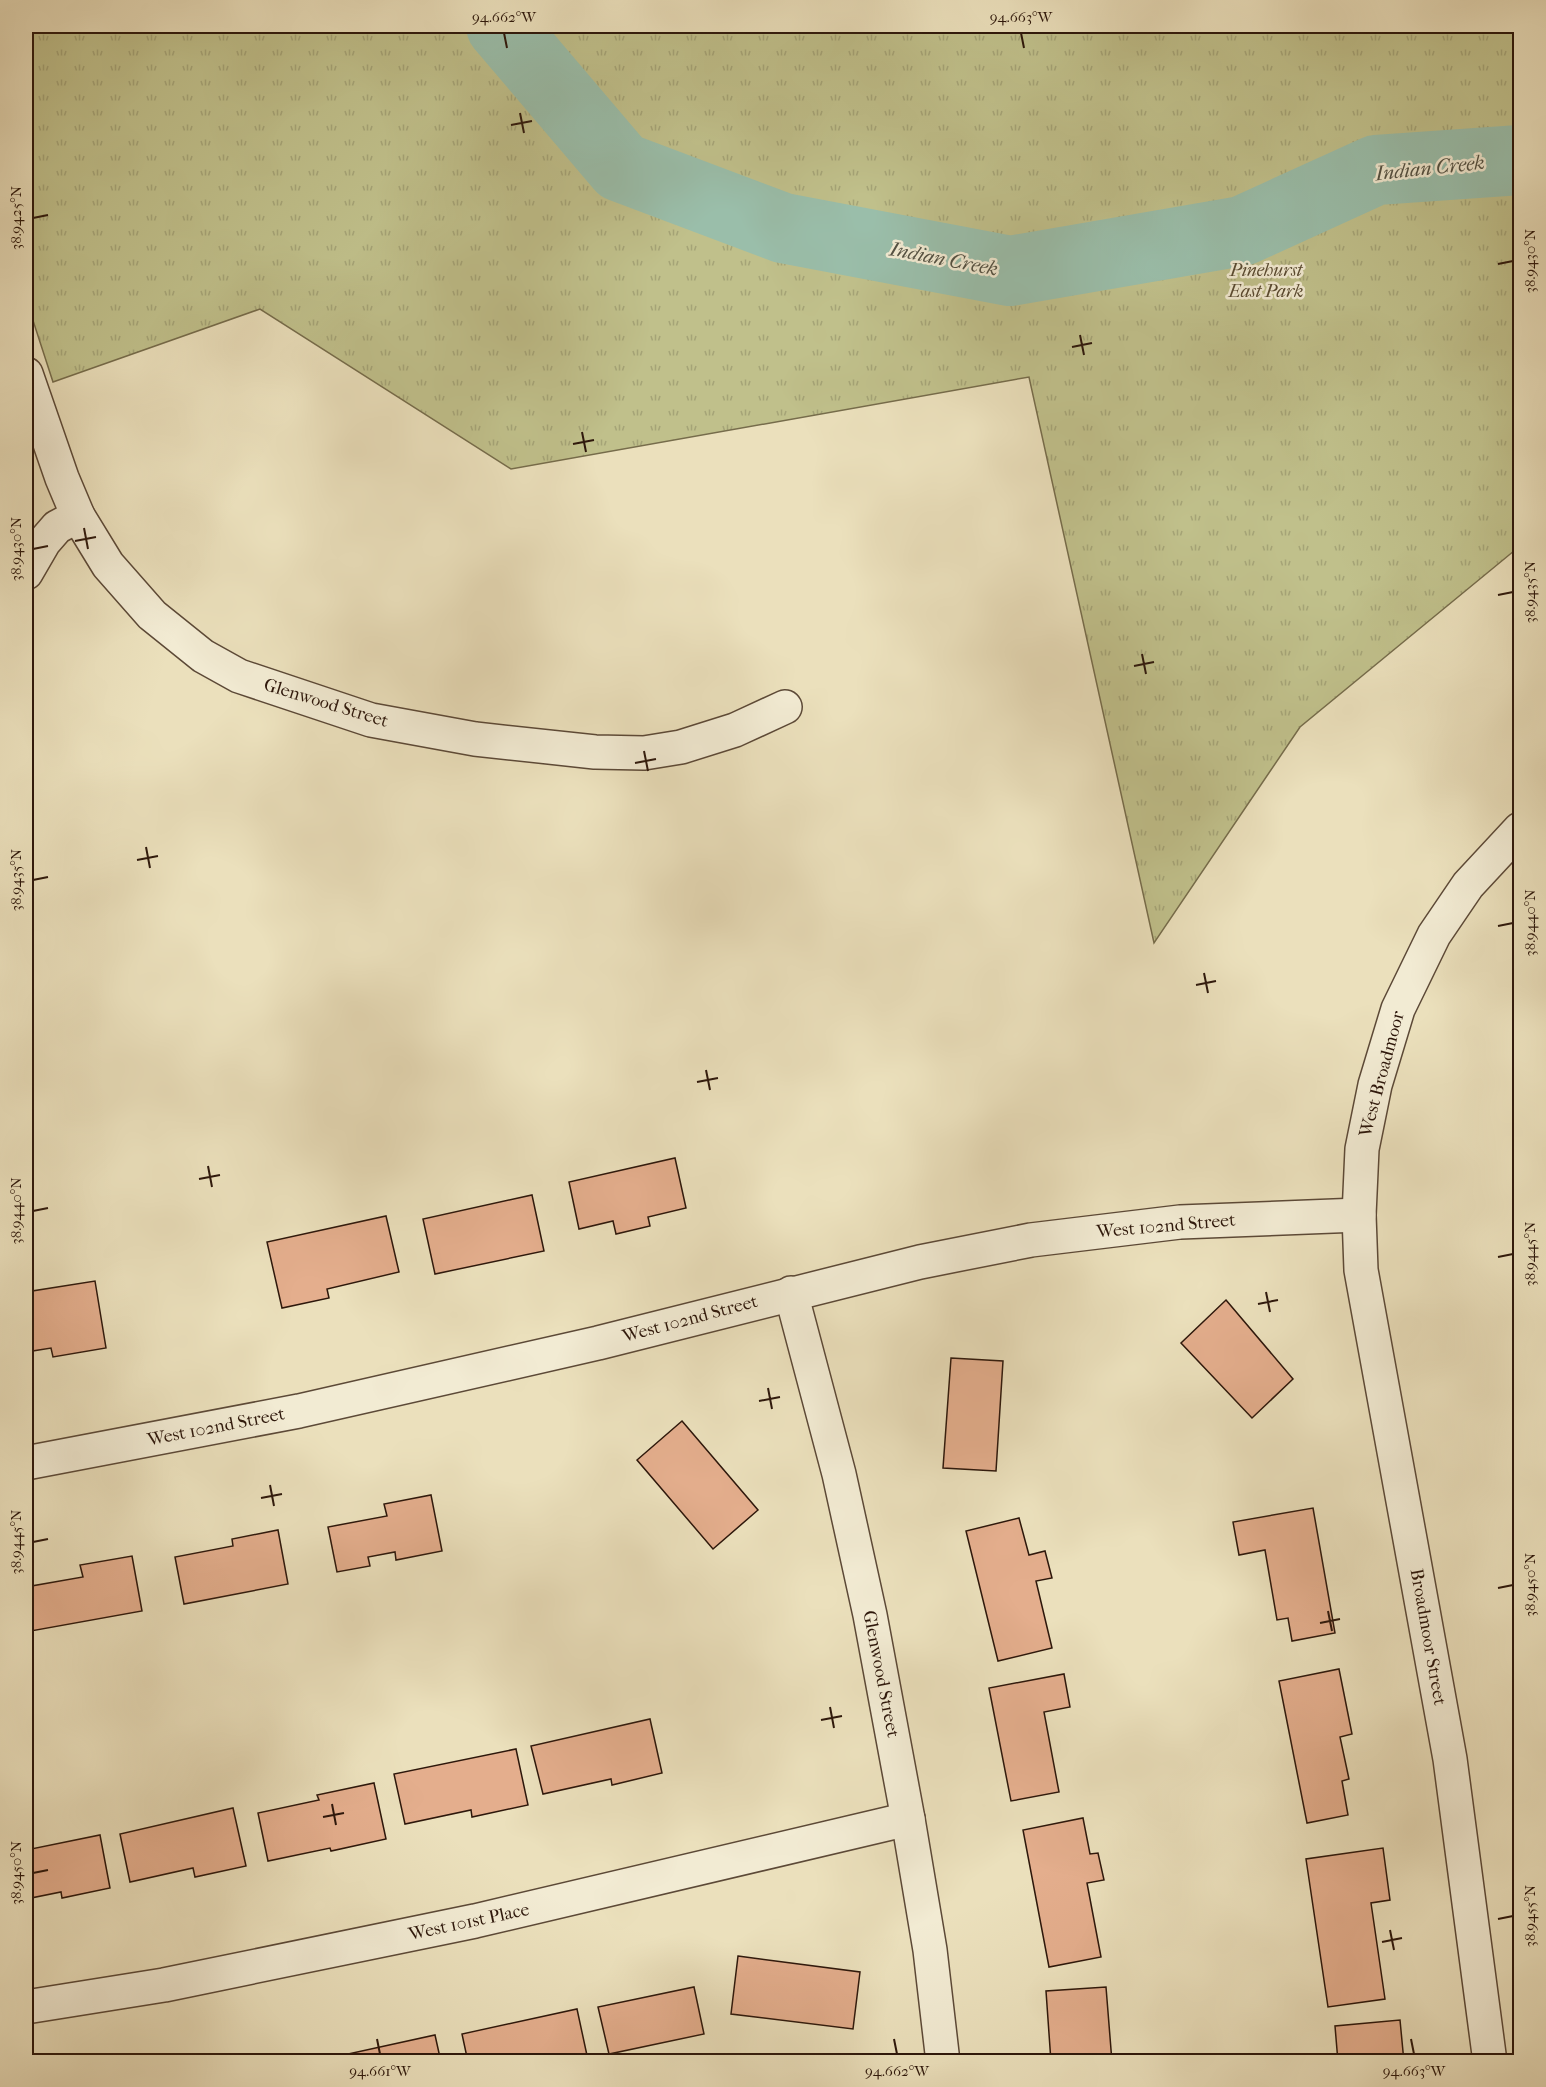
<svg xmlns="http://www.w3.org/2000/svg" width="1546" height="2087" viewBox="0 0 1546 2087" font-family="'IM FELL French Canon',serif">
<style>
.grass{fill:url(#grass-tufts);stroke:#766c4b;stroke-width:1.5}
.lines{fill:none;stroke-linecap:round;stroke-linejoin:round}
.river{stroke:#9abeaa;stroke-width:70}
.building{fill:#e4ae8d;stroke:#2d170b;stroke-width:1.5}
.minor-casing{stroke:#5c4937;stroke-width:36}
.minor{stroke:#f2ebd3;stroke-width:33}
.ticks{fill:none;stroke:#2d170b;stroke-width:2}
.labels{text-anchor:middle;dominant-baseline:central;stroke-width:5;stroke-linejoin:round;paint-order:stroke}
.park-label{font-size:18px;font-style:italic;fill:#594a31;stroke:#f2ebd3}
.street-label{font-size:18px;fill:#2d170b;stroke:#f2ebd3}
.water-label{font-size:20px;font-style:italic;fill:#535143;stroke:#f2ebd3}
.neatline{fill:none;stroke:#2d170b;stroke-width:2}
.ticks-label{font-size:15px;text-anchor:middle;fill:#2d170b}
</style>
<defs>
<pattern id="grass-tufts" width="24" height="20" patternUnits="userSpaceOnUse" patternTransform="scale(1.5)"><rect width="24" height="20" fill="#c0c08b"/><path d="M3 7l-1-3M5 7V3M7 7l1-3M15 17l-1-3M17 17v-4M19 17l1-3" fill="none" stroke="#a5a477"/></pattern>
</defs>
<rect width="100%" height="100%" fill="#ebe0bc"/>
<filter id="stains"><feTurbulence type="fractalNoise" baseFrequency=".00333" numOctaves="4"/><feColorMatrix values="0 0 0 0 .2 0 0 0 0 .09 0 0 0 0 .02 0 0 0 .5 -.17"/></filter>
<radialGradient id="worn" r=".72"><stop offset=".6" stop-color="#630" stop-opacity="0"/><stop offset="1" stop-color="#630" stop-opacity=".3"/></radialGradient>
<path class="grass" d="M26 26H1520V546L1300 727 1154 943 1029 377 511 469 260 309 53 382 26 299Z"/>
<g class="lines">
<path class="river" d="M501 26 621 167 783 228 1010 271 1242 231 1376 170 1520 160"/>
</g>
<g class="building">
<path d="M675 1158 686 1208 648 1217 650 1226 616 1234 613 1221 579 1229 569 1182Z"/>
<path d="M532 1195 544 1251 435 1274 423 1219Z"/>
<path d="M386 1216 399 1272 327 1289 329 1298 282 1308 267 1242Z"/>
<path d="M95 1281 106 1348 53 1357 51 1348 26 1352V1292Z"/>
<path d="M1226 1300 1293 1379 1252 1418 1181 1343Z"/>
<path d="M951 1358 1003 1361 996 1471 943 1468Z"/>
<path d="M682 1421 758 1510 713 1549 637 1460Z"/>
<path d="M431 1495 442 1551 396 1560 395 1552 368 1557 370 1566 337 1572 328 1527 387 1516 384 1504Z"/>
<path d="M1313 1508 1335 1633 1292 1641 1288 1618 1277 1620 1265 1550 1239 1555 1233 1522Z"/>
<path d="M1019 1518 1029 1555 1045 1551 1052 1578 1036 1581 1052 1648 998 1661 966 1531Z"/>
<path d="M278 1530 288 1584 184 1604 175 1557 233 1546 232 1539Z"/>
<path d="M132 1556 142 1611 31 1631 26 1603V1587L83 1577 80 1565Z"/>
<path d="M1339 1669 1352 1734 1340 1737 1349 1779 1342 1781 1348 1815 1307 1823 1279 1681Z"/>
<path d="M1064 1674 1070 1707 1044 1712 1059 1792 1011 1801 989 1688Z"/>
<path d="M650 1719 662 1773 612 1785 611 1779 543 1794 531 1746Z"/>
<path d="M516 1749 528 1805 472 1817 471 1810 405 1824 394 1774Z"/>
<path d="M374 1783 386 1839 331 1851 330 1848 268 1861 258 1813 319 1800 317 1795Z"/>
<path d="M233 1808 246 1866 195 1877 193 1868 130 1882 120 1834Z"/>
<path d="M1083 1818 1090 1854 1098 1853 1104 1880 1087 1883 1101 1957 1049 1967 1023 1830Z"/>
<path d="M100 1835 110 1888 62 1898 61 1892 26 1899V1850Z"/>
<path d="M1383 1848 1390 1900 1371 1903 1385 1999 1328 2007 1306 1859Z"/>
<path d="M738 1956 860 1972 853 2029 731 2014Z"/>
<path d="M694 1987 704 2034 609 2054 598 2007Z"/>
<path d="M1106 1987 1112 2062H1051L1046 1991Z"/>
<path d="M577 2009 588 2060 580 2062H468L462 2034Z"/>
<path d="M1400 2020 1404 2062H1338L1335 2026Z"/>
<path d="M435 2035 441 2062H325V2059Z"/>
</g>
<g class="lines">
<defs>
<g id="minor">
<path d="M26 374 62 478 78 516 108 565 152 615 203 656 239 676 371 720 475 739 595 752 644 753 681 747 735 730 785 707"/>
<path d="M26 573 44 542 57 527 78 516"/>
<path d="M791 1293 839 1474 870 1615 908 1819 930 1950 943 2062"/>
<path d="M26 1463 299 1411 598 1343 920 1262 1031 1240 1180 1222 1359 1215"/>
<path d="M26 2007 164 1985 475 1921 908 1819"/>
<path d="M1490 2062 1450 1759 1361 1270 1359 1215 1362 1149 1375 1085 1398 1009 1434 935 1468 885 1520 829"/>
</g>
</defs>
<use href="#minor" class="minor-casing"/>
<use href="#minor" class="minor"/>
</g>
<path class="ticks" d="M504 33 507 48M1021 33 1024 48M520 113 524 133M511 125 532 121M33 218 48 215M1498 264 1513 261M1080 335 1084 355M1072 347 1092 343M582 432 586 452M573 444 594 440M84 528 88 549M75 541 96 537M33 549 48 546M1498 595 1513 592M1142 654 1146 674M1134 666 1154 662M644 751 648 771M635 763 656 759M146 847 150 868M137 860 158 856M33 880 48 877M1498 926 1513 923M1204 973 1208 993M1196 985 1216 981M706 1070 710 1090M697 1082 718 1078M208 1166 212 1187M199 1179 220 1175M33 1211 48 1208M1498 1257 1513 1254M1266 1292 1270 1312M1258 1304 1278 1300M768 1388 772 1409M759 1401 780 1397M270 1485 274 1506M261 1498 282 1494M33 1542 48 1539M1498 1588 1513 1585M1328 1611 1332 1631M1320 1623 1340 1619M830 1707 834 1728M821 1720 842 1716M332 1804 336 1825M323 1817 344 1813M33 1873 48 1870M1498 1919 1513 1916M1390 1930 1394 1950M1382 1942 1402 1938M377 2039 380 2054M894 2039 897 2054M1411 2039 1414 2054"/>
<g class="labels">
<g class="park-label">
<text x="1266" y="270">Pinehurst<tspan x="1266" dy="21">East Park</tspan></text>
</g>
<g class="street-label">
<text transform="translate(326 703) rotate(17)">Glenwood Street</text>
<text transform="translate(1382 1074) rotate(-75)">West Broadmoor</text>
<text transform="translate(1166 1226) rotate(-5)">West 102nd Street</text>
<text transform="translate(690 1319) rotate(-15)">West 102nd Street</text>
<text transform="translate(216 1427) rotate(-11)">West 102nd Street</text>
<text transform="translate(1428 1637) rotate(80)">Broadmoor Street</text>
<text transform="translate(881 1674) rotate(79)">Glenwood Street</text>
<text transform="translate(469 1922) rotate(-12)">West 101st Place</text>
</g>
<g class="water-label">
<text transform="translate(1430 168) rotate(-6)">Indian Creek</text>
<text transform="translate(944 259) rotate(11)">Indian Creek</text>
</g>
</g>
<rect width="1546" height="2087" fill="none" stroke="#ebe0bc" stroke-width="66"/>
<rect x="33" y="33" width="1480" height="2021" class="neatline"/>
<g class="ticks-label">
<text x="504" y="22">94.662°W</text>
<text x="1021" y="22">94.663°W</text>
<text transform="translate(16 218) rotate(-90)" y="5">38.9425°N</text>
<text transform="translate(1530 261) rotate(-90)" y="5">38.9430°N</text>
<text transform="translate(16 549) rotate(-90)" y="5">38.9430°N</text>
<text transform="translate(1530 592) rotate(-90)" y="5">38.9435°N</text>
<text transform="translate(16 880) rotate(-90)" y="5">38.9435°N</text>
<text transform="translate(1530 923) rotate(-90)" y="5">38.9440°N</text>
<text transform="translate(16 1211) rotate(-90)" y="5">38.9440°N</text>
<text transform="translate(1530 1254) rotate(-90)" y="5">38.9445°N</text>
<text transform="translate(16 1542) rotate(-90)" y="5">38.9445°N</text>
<text transform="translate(1530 1585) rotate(-90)" y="5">38.9450°N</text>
<text transform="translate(16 1873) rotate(-90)" y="5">38.9450°N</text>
<text transform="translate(1530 1916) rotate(-90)" y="5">38.9455°N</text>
<text x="380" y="2076">94.661°W</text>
<text x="897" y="2076">94.662°W</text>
<text x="1414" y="2076">94.663°W</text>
</g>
<rect width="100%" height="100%" filter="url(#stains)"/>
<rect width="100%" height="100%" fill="url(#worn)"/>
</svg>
